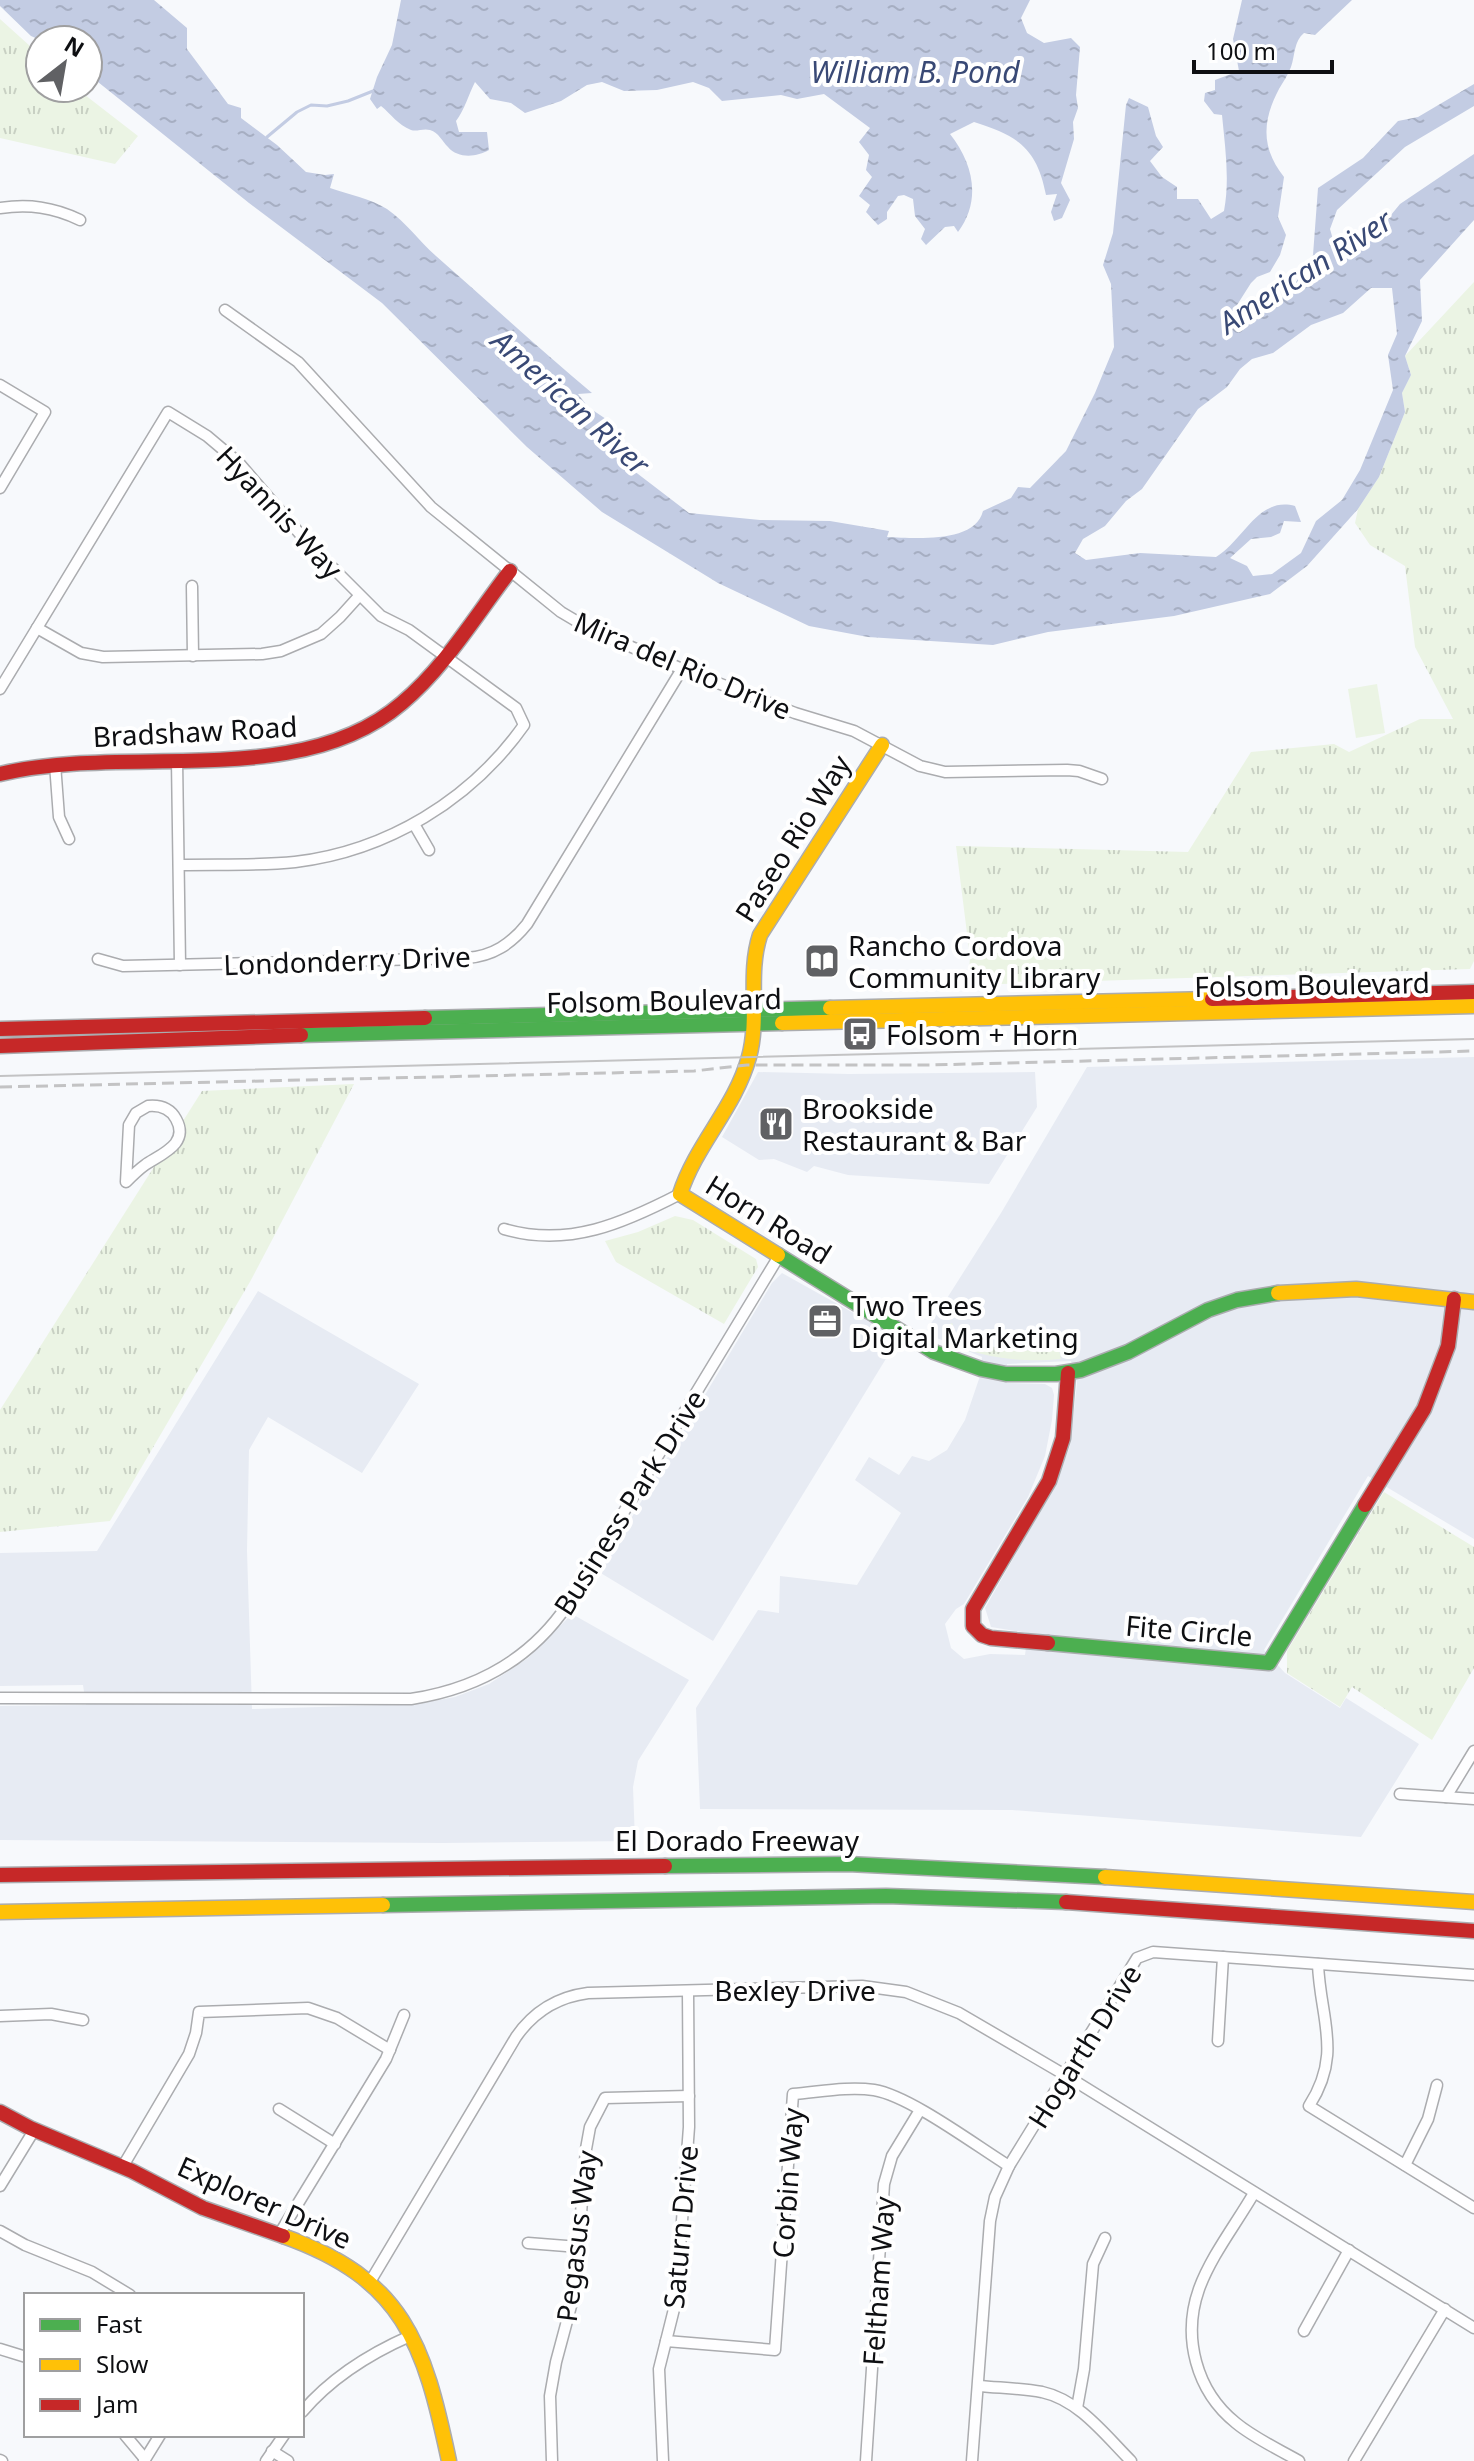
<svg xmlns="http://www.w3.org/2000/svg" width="1474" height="2461" viewBox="0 0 1474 2461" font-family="'Noto Sans',sans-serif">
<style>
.built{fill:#e7ebf3;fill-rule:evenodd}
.grass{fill:url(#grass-tufts)}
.pitch{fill:#ebf4e4}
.water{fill:url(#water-ripples);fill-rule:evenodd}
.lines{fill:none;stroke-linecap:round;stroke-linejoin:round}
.stream{stroke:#c3cce3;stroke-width:3}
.street-casing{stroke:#abacaf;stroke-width:13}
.fast-casing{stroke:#abacaf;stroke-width:17}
.slow-casing{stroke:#abacaf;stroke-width:17}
.jam-casing{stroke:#abacaf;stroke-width:17}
.street{stroke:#fefeff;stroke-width:10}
.fast{stroke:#4caf50;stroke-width:14}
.slow{stroke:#ffc107;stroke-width:14}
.jam{stroke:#c62828;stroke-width:14}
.tram{stroke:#c3c3c4;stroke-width:2}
.rail{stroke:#c3c3c4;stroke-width:3;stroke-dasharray:12 6;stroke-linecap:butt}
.labels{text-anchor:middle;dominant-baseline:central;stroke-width:8;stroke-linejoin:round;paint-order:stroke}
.street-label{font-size:28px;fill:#0e0f12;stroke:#fff}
.poi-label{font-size:28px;fill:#0e0f12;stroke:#fff;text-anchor:start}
.water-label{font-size:30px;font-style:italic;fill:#394975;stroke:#fff}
</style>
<defs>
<pattern id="grass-tufts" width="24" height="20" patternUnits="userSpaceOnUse" patternTransform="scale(2)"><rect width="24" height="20" fill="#ebf4e4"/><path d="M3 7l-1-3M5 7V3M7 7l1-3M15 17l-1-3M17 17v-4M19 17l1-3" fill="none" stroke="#c8d0c3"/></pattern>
<pattern id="water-ripples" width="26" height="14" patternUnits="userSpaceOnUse" patternTransform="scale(2)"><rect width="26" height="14" fill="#c3cce3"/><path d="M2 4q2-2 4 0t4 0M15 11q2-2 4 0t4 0" fill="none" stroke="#a6aec2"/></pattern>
</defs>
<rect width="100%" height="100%" fill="#f7f9fc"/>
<g class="built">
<path d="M1474 1057V1539L1368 1476 1264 1650 1285 1673 1340 1708 1346 1698 1419 1744 1361 1837 1012 1810 700 1809 696 1708 758 1610 779 1613 780 1576 857 1585 901 1513 855 1480 869 1457 899 1475 912 1456 929 1461 947 1450 965 1420 979 1379 982 1357 925 1333 1001 1213 1087 1067ZM1071 1361 1077 1383 1070 1446 1054 1487 985 1608 991 1627 1028 1633 1025 1655 990 1654 964 1659 951 1648 945 1624 956 1609 964 1604 1028 1497 1045 1456 1052 1420 1054 1395 1052 1388 1045 1384 1007 1383V1364Z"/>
<path d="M758 1072 849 1074 1035 1072 1037 1107 989 1184 848 1175 814 1166 807 1172 774 1159 759 1160 722 1137Z"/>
<path d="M782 1273 875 1325 890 1336 895 1344 713 1641 599 1572 772 1283Z"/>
<path d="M258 1291 419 1384 362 1473 268 1417 249 1450 247 1551 252 1709 417 1704 455 1697 489 1684 528 1658 572 1614 689 1680 638 1761 633 1787 635 1841 443 1843 0 1840V1706L86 1705 83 1685 0 1686V1553L97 1551Z"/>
</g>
<g class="grass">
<path d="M0 19 40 55V88H76L138 136 115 164 0 138Z"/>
<path d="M1474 282V961L1470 969 968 985 970 957 956 846 1188 852 1251 752 1334 744 1349 752 1420 719H1453L1415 647 1405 566 1370 545 1355 523 1358 509 1379 477 1405 412 1402 393 1411 375 1405 356Z"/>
<path d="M354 1084 251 1280 110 1521 0 1532V1410L202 1091Z"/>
<path d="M675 1216 693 1220 756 1259 758 1267 724 1324 616 1262 605 1241 638 1232Z"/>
<path d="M951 1323 953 1324 950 1332C985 1350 1021 1352 1059 1350L1061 1359C1020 1363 984 1358 946 1342L945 1336Z"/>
<path d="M1384 1492 1474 1547V1668L1432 1740 1352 1687 1340 1707 1287 1673V1651Z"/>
</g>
<path class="pitch" d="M1377 684 1385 733 1356 738 1348 689Z"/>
<g class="water">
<path d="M0 0H154L187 28V49L228 104 241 108V118L277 145 306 172 325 175 334 174 330 188C348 194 371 199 387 209 406 222 419 241 436 256 488 302 539 348 592 393L578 394 588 407 609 421 615 442 597 436 591 438 689 513 760 520 830 521 889 531 887 537C913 538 975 544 983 511L1011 498 1018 487 1030 488 1066 451 1095 393 1114 347 1111 284 1103 265 1113 233 1126 105 1129 98 1148 107 1156 136 1163 147 1150 161 1162 177 1177 187V199H1198L1211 219 1224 211C1230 179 1225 147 1222 115L1214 114 1204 101 1205 93 1215 90V80L1239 71 1233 39 1242 0H1352L1315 35 1304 33C1294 41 1295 55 1291 67 1288 75 1283 82 1279 89 1262 121 1261 148 1284 177L1278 217 1286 235 1280 255 1270 272 1257 277 1251 283 1237 305 1258 312 1265 308 1270 309 1291 290 1313 255 1318 188 1363 158 1398 121 1418 117 1474 84V106L1405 147 1337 210 1330 229 1338 257 1368 243 1400 204 1474 154V220L1420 280 1422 321 1405 356 1411 375 1402 393 1405 412 1379 477 1358 509 1307 566 1270 594 1174 616 1048 632 993 645 868 637 809 626 718 583 602 512 527 447 382 303 249 203 88 74V40H40L31 36 0 6ZM1371 288H1392L1397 334 1388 355 1393 390 1360 470 1342 500 1316 521 1301 553 1272 574 1253 576 1247 566 1230 558 1251 539 1271 537 1280 533 1284 521 1301 522 1295 506C1258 496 1244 540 1216 557L1140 553 1086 560 1075 553 1083 539 1105 526 1126 501 1142 489 1198 409 1227 387 1240 369 1252 359 1273 353 1311 325 1343 313Z"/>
<path d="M401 0H1030L1021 18 1027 33 1044 43 1071 38 1080 47 1076 95 1078 108 1073 122 1074 139 1061 183 1070 200 1062 218 1054 221 1051 212 1057 194 1046 195C1037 148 1018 136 974 122L950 134C973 163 982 200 958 232L954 226 945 227 926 245 921 239 925 229 915 216 913 199 904 195 898 196 887 212V219L878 225 866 212 870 205 859 196 872 177 866 170 869 155 859 142 870 128 824 94 797 99 781 95 722 101 709 88 693 82 657 90 624 91 602 82 587 85 561 101 525 113 511 103 490 99 475 82C468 96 465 109 456 121L459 132H487L489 150C477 157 458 159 448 147 442 141 439 133 430 130 423 128 417 132 411 130 398 125 391 114 381 106L377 109 370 99 377 77 392 45Z"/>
</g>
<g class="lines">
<path class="stream" d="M267 137 297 112 311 105 327 106 348 101 373 91"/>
<defs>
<g id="street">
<path d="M0 208C29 204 53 207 80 220"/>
<path d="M225 310 298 362 431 507 561 612 588 628 682 669 795 713 854 731 920 766 945 772 1067 770 1079 771 1102 779"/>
<path d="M0 385 45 412 0 488"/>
<path d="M192 586 193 656"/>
<path d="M37 628 81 653 103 657 262 654 281 651 321 634 340 617 359 596"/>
<path d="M0 689 168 412 207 436 239 463 306 541 381 616 409 630 516 708 524 725C471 800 387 851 295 862 257 866 217 864 179 865"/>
<path d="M177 760 180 965"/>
<path d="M55 764 59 817 69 839"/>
<path d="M414 824 429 850"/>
<path d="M98 959 123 966 467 958C493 956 511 944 527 924L682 669"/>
<path d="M148 1106C159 1105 170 1108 176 1119 190 1144 161 1154 145 1165 138 1170 132 1176 126 1182L129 1125 136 1113Z"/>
<path d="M504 1229C568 1248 624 1223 680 1194"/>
<path d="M0 1698 411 1699C476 1689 531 1659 568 1604L779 1256"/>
<path d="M1400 1794 1474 1799"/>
<path d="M1446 1797 1474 1751"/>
<path d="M1318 1964C1320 2019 1343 2053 1309 2106L1474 2208"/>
<path d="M0 2016 51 2014 83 2020"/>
<path d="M1218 2041 1223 1957"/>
<path d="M279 2109 335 2144"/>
<path d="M1405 2165 1428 2119 1437 2085"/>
<path d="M123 2166 189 2054 196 2033 199 2012 308 2008 337 2018 390 2050"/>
<path d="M0 2186 33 2132"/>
<path d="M1254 2193C1236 2224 1211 2256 1199 2289 1182 2337 1196 2391 1236 2423 1254 2438 1278 2449 1299 2461"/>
<path d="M0 2231 25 2245 92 2272 130 2295"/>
<path d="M280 2233 386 2059 404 2015"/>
<path d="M528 2243 579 2247"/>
<path d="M370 2282 516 2037C534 2011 557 1997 588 1993L862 1986 906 1992 959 2013 1065 2075 1474 2328"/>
<path d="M1304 2331 1349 2250"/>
<path d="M666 2341 775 2350 793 2094C819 2092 848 2086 874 2090 910 2096 975 2145 1009 2166"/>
<path d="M0 2349 26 2357"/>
<path d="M979 2386C999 2388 1021 2388 1042 2392 1079 2400 1105 2435 1131 2461"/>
<path d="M1077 2408 1084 2369 1093 2264 1105 2238"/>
<path d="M302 2412C331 2378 369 2354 410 2336"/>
<path d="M125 2435 145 2459"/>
<path d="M272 2451 288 2461"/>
<path d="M0 2460 2 2461"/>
<path d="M144 2461 160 2435"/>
<path d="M266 2461 284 2435"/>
<path d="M552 2461 550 2396 556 2362 575 2291 586 2149 590 2127 605 2098 689 2096"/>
<path d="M663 2461 659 2369 676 2301 689 2127 688 1991"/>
<path d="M866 2461 884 2184 892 2156 920 2110"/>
<path d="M972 2461 990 2221 995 2197 1009 2166 1137 1958 1153 1952 1474 1975"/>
<path d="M1354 2461 1445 2309"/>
</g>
<g id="fast">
<path d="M425 1018 830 1008"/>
<path d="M301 1035 782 1023"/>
<path d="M778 1255 934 1352 981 1369 1006 1374H1056L1081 1370 1128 1352 1208 1310 1237 1300 1278 1293"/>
<path d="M1048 1643 1269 1663 1365 1505"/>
<path d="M665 1866 848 1864 1105 1877"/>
<path d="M383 1905 886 1896 1066 1902"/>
</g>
<g id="slow">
<path d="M830 1008 1212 999"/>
<path d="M782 1023 1474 1006"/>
<path d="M778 1255 680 1194C696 1144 735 1108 749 1057 760 1017 747 975 760 935L882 745"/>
<path d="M1278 1293 1356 1289 1474 1302"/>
<path d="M1105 1877 1474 1902"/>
<path d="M0 1912 383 1905"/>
<path d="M283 2236C404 2279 424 2343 449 2461"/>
</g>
<g id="jam">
<path d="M0 774C125 743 299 792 402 703 445 667 476 615 510 571"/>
<path d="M1212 999 1474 992"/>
<path d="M0 1029 425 1018"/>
<path d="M0 1046 301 1035"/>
<path d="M1365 1505 1424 1409 1448 1346 1454 1299"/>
<path d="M1048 1643 991 1638 982 1635 973 1626V1609L1049 1481 1063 1438 1068 1373"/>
<path d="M0 1875 665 1866"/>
<path d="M1066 1902 1474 1931"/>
<path d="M0 2112 30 2128 132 2171 203 2208 283 2236"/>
</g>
</defs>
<use href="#street" class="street-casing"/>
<use href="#fast" class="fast-casing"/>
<use href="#slow" class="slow-casing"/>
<use href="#jam" class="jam-casing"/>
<use href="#street" class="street"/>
<use href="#fast" class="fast"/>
<use href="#slow" class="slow"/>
<use href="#jam" class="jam"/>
<path class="tram" d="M0 1076 1474 1039"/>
<path class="rail" d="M0 1087 694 1071 747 1065H930L1474 1051"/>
</g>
<defs>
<symbol id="library-square" viewBox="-11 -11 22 22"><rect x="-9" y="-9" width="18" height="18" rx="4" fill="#606164" stroke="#fff"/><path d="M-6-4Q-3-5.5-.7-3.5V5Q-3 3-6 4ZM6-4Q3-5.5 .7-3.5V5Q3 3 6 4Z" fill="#fff"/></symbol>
<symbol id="bus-square" viewBox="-11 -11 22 22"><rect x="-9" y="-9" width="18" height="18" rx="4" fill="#606164" stroke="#fff"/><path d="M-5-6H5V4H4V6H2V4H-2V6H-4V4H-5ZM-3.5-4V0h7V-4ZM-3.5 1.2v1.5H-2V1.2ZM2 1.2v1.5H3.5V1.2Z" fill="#fff"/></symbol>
<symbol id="restaurant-square" viewBox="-11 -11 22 22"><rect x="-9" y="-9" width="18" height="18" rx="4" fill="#606164" stroke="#fff"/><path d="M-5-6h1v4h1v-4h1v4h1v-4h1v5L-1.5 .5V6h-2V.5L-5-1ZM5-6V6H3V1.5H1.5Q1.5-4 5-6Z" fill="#fff"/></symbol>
<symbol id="office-square" viewBox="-11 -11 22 22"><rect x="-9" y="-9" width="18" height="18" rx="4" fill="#606164" stroke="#fff"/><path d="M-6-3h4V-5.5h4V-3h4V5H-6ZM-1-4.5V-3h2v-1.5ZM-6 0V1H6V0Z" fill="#fff"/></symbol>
</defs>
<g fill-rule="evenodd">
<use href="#library-square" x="802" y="941" width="40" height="40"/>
<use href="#bus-square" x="840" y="1014" width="40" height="40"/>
<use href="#restaurant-square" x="756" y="1104" width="40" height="40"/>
<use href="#office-square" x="805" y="1301" width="40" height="40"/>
</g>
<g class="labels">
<g class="street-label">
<text transform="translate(280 512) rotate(47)">Hyannis Way</text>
<text transform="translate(683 665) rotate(23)">Mira del Rio Drive</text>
<text transform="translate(195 731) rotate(-3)">Bradshaw Road</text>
<text transform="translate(792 838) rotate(-58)">Paseo Rio Way</text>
<text transform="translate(347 960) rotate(-2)">Londonderry Drive</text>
<text transform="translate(1312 984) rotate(-1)">Folsom Boulevard</text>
<text transform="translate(664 1000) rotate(-1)">Folsom Boulevard</text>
<text transform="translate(769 1219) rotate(32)">Horn Road</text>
<text transform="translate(629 1502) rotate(-58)">Business Park Drive</text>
<text transform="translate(1189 1630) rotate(5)">Fite Circle</text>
<text x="737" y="1840">El Dorado Freeway</text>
<text x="795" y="1990">Bexley Drive</text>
<text transform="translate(1084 2046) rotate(-58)">Hogarth Drive</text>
<text transform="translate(787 2183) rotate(-86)">Corbin Way</text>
<text transform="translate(265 2202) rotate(24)">Explorer Drive</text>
<text transform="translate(680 2227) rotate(-85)">Saturn Drive</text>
<text transform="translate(576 2236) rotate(-83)">Pegasus Way</text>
<text transform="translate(878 2281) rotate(-86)">Feltham Way</text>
</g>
<g class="poi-label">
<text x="848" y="945">Rancho Cordova<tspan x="848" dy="32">Community Library</tspan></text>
<text x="886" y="1034">Folsom + Horn</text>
<text x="802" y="1108">Brookside<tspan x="802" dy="32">Restaurant &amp; Bar</tspan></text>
<text x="851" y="1305">Two Trees<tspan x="851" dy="32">Digital Marketing</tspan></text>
</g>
<g class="water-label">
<text x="915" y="71">William B. Pond</text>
<text transform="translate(1305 271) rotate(-33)">American River</text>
<text transform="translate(571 402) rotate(42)">American River</text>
</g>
</g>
<rect x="24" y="2293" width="280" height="144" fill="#ffffff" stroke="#9f9fa0" stroke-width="2"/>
<rect x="40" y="2319" width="40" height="12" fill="#4caf50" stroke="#9f9fa0" stroke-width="2"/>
<text x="96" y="2333" font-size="24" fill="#0e0f12">Fast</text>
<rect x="40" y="2359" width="40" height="12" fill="#ffc107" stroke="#9f9fa0" stroke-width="2"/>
<text x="96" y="2373" font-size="24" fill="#0e0f12">Slow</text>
<rect x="40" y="2399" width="40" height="12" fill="#c62828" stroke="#9f9fa0" stroke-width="2"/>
<text x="96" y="2413" font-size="24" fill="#0e0f12">Jam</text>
<g transform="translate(64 64) rotate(31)"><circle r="38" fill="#ffffff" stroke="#9f9fa0" stroke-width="2"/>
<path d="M0-6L14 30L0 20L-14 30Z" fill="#606164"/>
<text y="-12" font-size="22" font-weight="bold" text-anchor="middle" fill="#0e0f12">N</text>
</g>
<path d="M1194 60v12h138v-12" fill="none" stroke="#0e0f12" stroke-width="4"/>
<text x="1206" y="60" font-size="24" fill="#0e0f12" stroke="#ffffff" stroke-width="6" paint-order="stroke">100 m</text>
</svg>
